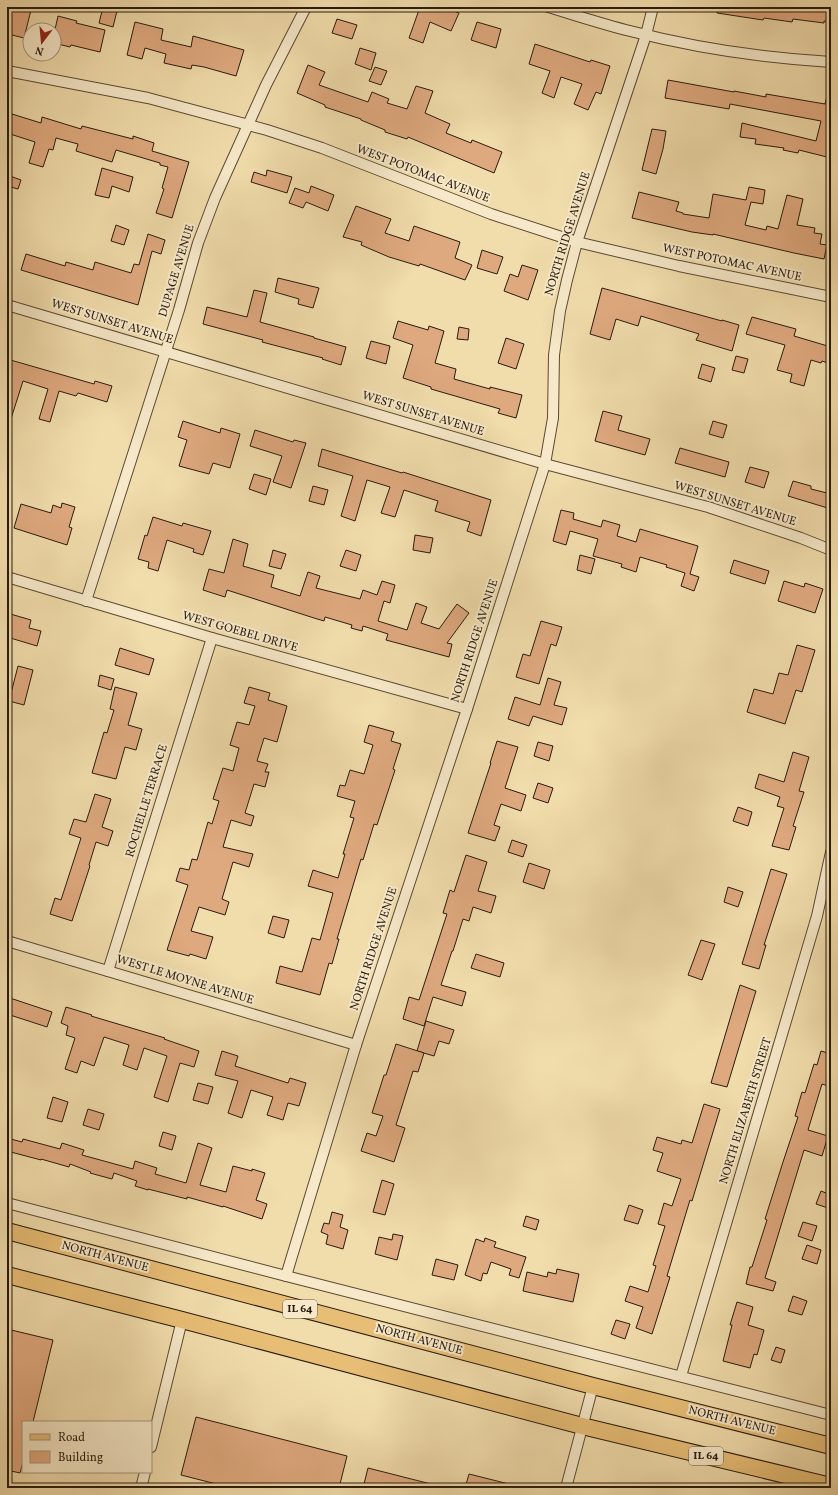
<svg xmlns="http://www.w3.org/2000/svg" width="838" height="1495" viewBox="0 0 838 1495" font-family="Vollkorn,serif">
<style>
.building{fill:#dfa97f;stroke:#291b0e}
.lines{fill:none;stroke-linecap:round;stroke-linejoin:round}
.minor-casing{stroke:#5b4b35;stroke-width:12}
.primary-casing{stroke:#291b0e;stroke-width:18}
.minor{stroke:#f6e8c8;stroke-width:10}
.primary{stroke:#e8be76;stroke-width:16}
.labels{text-anchor:middle;dominant-baseline:central;stroke-width:4;stroke-linejoin:round;paint-order:stroke}
.shield{fill:#f6e8c8;stroke:#665846;stroke-width:1}
.shield-label{font-size:11px;font-weight:bold;fill:#291b0e}
.street-label{font-size:12px;fill:#291b0e;stroke:#f6e8c8}
</style>
<rect width="100%" height="100%" fill="#f1dcab"/>
<filter id="stains"><feTurbulence type="fractalNoise" baseFrequency=".005" numOctaves="4"/><feColorMatrix values="0 0 0 0 .2 0 0 0 0 .09 0 0 0 0 .02 0 0 0 .5 -.17"/></filter>
<radialGradient id="worn" r=".72"><stop offset=".6" stop-color="#630" stop-opacity="0"/><stop offset="1" stop-color="#630" stop-opacity=".3"/></radialGradient>
<g class="building">
<path d="M7 7H20L31 10 24 38 8 34 10 28 7 27Z"/>
<path d="M103 7H118L113 27 99 23Z"/>
<path d="M420 7H443L459 13 451 31 430 22 423 43 409 38Z"/>
<path d="M717 7H831V22L824 21V23L793 19 792 22 764 18 763 20 717 13Z"/>
<path d="M58 16 77 21 76 23 105 30 100 52 71 45 70 47 54 43V34Z"/>
<path d="M337 19 357 25 352 39 332 33Z"/>
<path d="M135 22 163 29 161 40 191 47 193 36 244 50 236 76 204 67 192 65 191 69 164 63 166 54 145 48 142 59 127 55Z"/>
<path d="M477 22 501 29 496 48 471 40Z"/>
<path d="M535 44 590 62 591 60 610 66 601 94 596 92 588 110 574 104 582 84 561 77 554 98 542 93 550 71 529 64Z"/>
<path d="M360 48 376 53 371 70 355 64Z"/>
<path d="M308 65 325 72 319 85 368 102 372 92 389 99 387 103 407 109 416 86 433 91 425 113 450 124 446 133 471 143 472 140 502 152 494 173 408 137 407 139 385 132V130L361 120V119L325 107V105L297 93Z"/>
<path d="M375 67 387 71 381 85 369 81Z"/>
<path d="M668 80 734 92V91L766 97V94L825 104 827 96H831V140L827 157 799 150 798 153 783 150 784 148 755 144 756 139 740 137 742 123 816 141 821 121 730 104 729 109 665 98Z"/>
<path d="M12 114 41 123 42 117 81 129 82 126 133 139V136L154 143 152 151 189 162 172 218 156 213 164 189 162 188 168 167 160 165V163L116 150 112 162 76 151 78 144 56 138 53 150 49 149 43 167 29 163 35 142 7 133Z"/>
<path d="M652 129 666 131 663 149 656 174 642 170Z"/>
<path d="M102 168 133 177 129 192 112 186 109 198 95 195Z"/>
<path d="M267 170 292 177 287 193 251 182 254 172 266 176Z"/>
<path d="M7 175 21 180 18 189 7 186Z"/>
<path d="M311 186 334 195 328 211 306 202 303 208 289 203 295 188 309 193Z"/>
<path d="M749 187 765 190 763 204 751 202 745 225 766 230 767 226 778 229 787 195 803 199 797 225 815 228 814 233 822 234 820 244 827 245 824 259 794 253 713 234V235L692 232 632 218 639 192 679 202 676 211 683 213V214L709 218 713 194 746 200Z"/>
<path d="M356 206 391 219 385 233 409 241 414 226 460 242 455 258 472 265 465 280 420 264 419 266 389 257 361 245 362 242 343 237Z"/>
<path d="M116 225 129 230 124 245 111 241Z"/>
<path d="M148 234 165 240 161 254 152 251 138 305 21 270 26 254 65 266 66 262 93 270 95 262 131 273 134 264 139 265Z"/>
<path d="M482 250 503 257 497 274 477 268Z"/>
<path d="M522 265 538 270 528 300 504 291 510 274 518 277Z"/>
<path d="M278 278 319 288 313 308 298 304 299 299 275 292Z"/>
<path d="M602 288 722 321V320L739 325 732 351 696 340 699 334 641 316 638 326 616 319 610 340 590 334Z"/>
<path d="M254 290 267 293 260 322 314 337V338L346 347 341 365 322 359 323 358 262 342 263 340 203 324 207 307 247 317Z"/>
<path d="M752 317 796 329 794 336 831 347V364L822 361 821 363 811 360 804 386 790 382 792 374 777 370 785 345 746 334Z"/>
<path d="M398 321 428 330 429 326 444 331 435 363 456 369 454 379 490 389V387L522 395 516 418 498 413 500 409 431 389V387L403 378 413 345 393 338Z"/>
<path d="M459 327 469 329 468 340 457 339Z"/>
<path d="M506 338 524 344 516 369 498 363Z"/>
<path d="M371 341 390 346 386 364 366 358Z"/>
<path d="M736 356 748 359 744 373 732 370Z"/>
<path d="M7 359 94 384 95 381 112 386 107 402 78 393 76 396 59 391 50 422 39 419 48 389 23 381 9 425H7Z"/>
<path d="M702 364 715 368 711 382 698 378Z"/>
<path d="M603 411 622 416 618 430 650 439 645 455 595 441Z"/>
<path d="M183 421 220 433 221 428 240 434 230 468 213 463 209 474 179 466 187 440 178 437Z"/>
<path d="M713 421 727 425 723 438 709 434Z"/>
<path d="M255 430 293 442 294 440 306 443 291 488 273 482 282 456 250 446Z"/>
<path d="M680 448 729 462 725 477 675 463Z"/>
<path d="M322 449 402 473 403 472 491 500 481 536 467 531 470 522 435 511 438 501 404 490 395 517 381 513 390 487 367 480 355 521 341 516 353 476 318 466Z"/>
<path d="M750 467 769 472 764 488 745 482Z"/>
<path d="M254 474 271 479 266 495 249 489Z"/>
<path d="M793 481 811 486V489L831 494V509L788 496Z"/>
<path d="M313 486 328 490 324 505 309 501Z"/>
<path d="M62 503 75 507 69 527 72 528 67 545 14 528 21 504 51 513 53 505 61 508Z"/>
<path d="M561 510 574 513 573 519 601 527 603 520 620 525 617 536 636 542 640 529 698 546 690 574 699 577 694 591 681 586 685 573 666 567 667 565 640 557 636 572 621 567 622 564 593 556 598 539 570 531 566 545 553 541Z"/>
<path d="M153 517 182 526 183 523 211 531 203 555 193 552 194 549 167 540 158 571 148 568 149 562 138 559 145 535 147 536Z"/>
<path d="M415 535 433 538 430 553 413 550Z"/>
<path d="M233 539 248 544 243 566 274 575 271 587 300 596 308 572 320 576 316 588 360 599 363 590 377 595 382 581 395 585 390 603 384 601 378 621 407 630 416 603 427 607 421 623 439 629 457 604 469 613 447 643 452 644 449 657 386 640 388 634 363 626 362 631 351 628 352 625 325 617 324 621 314 618 227 590 225 597 203 590 209 569 224 573Z"/>
<path d="M273 550 286 554 281 569 269 566Z"/>
<path d="M346 550 361 555 356 571 340 566Z"/>
<path d="M580 555 595 559 591 574 577 570Z"/>
<path d="M734 560 769 571 765 584 730 573Z"/>
<path d="M784 581 804 587 805 583 823 589 815 613 778 601Z"/>
<path d="M7 613 31 620 29 628 41 631 37 646 7 637Z"/>
<path d="M541 621 562 627 556 646 551 644 539 684 516 677 523 654 530 656Z"/>
<path d="M797 645 815 650 802 692 796 690 785 724 747 712 754 689 773 694 779 673 788 675Z"/>
<path d="M120 648 154 659 149 675 115 665Z"/>
<path d="M18 666 33 670 24 705 9 701Z"/>
<path d="M100 675 114 679 111 690 98 686Z"/>
<path d="M548 678 561 682 554 705 567 708 562 725 533 716 529 726 508 719 515 697 540 705Z"/>
<path d="M115 687 137 693 128 725 142 729 136 750 125 747 116 779 92 773 104 732 107 733 114 710 110 709Z"/>
<path d="M249 687 270 693 268 700 287 706 277 742 264 738 257 761 268 764 265 772H269L265 787 254 784 245 813 254 816 251 826 231 820 223 847 253 854 249 867 233 862 222 899 229 902 225 915 199 907 191 931 213 937 206 959 190 954 189 956 167 950 188 885 176 881 180 868 189 870 192 859 197 860 208 822 212 824 219 801 213 799 223 768 233 771 239 748 230 745 237 722 249 725 255 706 244 703Z"/>
<path d="M369 725 394 732 391 741 401 744 393 769 395 770 377 825 374 824 363 860 361 859 337 939H339L332 964 329 963 320 995 276 983 280 966 302 972 312 938 320 940 333 893 308 886 313 870 338 878 345 854H343L354 818 350 817 355 801 337 796 340 785 345 786 350 770 364 774 373 745 364 742Z"/>
<path d="M497 741 518 747 505 788 526 795 521 811 501 804 494 825 500 827 495 841 468 833 491 763H490Z"/>
<path d="M538 742 553 746 549 761 534 756Z"/>
<path d="M793 752 809 757 799 791 804 792 793 826 796 827 789 850 772 846 784 808 777 806 780 797 755 788 759 774 784 782Z"/>
<path d="M538 783 553 788 548 803 533 798Z"/>
<path d="M95 794 111 799 102 827 113 831 108 846 96 842 89 865 90 866 72 921 50 914 55 898 61 900 81 838 69 834 74 819 86 822Z"/>
<path d="M738 807 752 812 748 826 733 821Z"/>
<path d="M512 840 527 845 523 857 508 852Z"/>
<path d="M466 855 487 862 478 891 496 896 491 913 473 907 469 921 463 919 453 951H452L441 985 466 992 462 1006 433 997 424 1026 403 1019 409 997 419 1000 447 914 443 913 450 890 454 892Z"/>
<path d="M529 863 550 870 544 889 523 882Z"/>
<path d="M771 869 787 874 764 945H766L759 969 742 964Z"/>
<path d="M728 887 743 892 738 907 724 902Z"/>
<path d="M273 916 289 920 284 938 268 933Z"/>
<path d="M701 940 715 944 702 980 688 975Z"/>
<path d="M476 954 504 963 500 977 471 968Z"/>
<path d="M740 985 756 991 727 1087 711 1083Z"/>
<path d="M7 997 52 1012 47 1027 7 1014Z"/>
<path d="M66 1007 92 1015 91 1016 165 1038 164 1039 199 1051 194 1067 180 1063 168 1102 154 1097 167 1056 144 1048 137 1070 123 1065 129 1045 104 1037 94 1066 81 1061 77 1073 65 1069 75 1038 66 1035 68 1026 61 1023Z"/>
<path d="M426 1021 454 1030 449 1044 439 1041 434 1056 417 1051Z"/>
<path d="M396 1044 424 1053 418 1072 413 1071 396 1125 405 1128 394 1162 361 1151 367 1133 376 1136 383 1116 372 1113 384 1075H386Z"/>
<path d="M222 1051 238 1056 235 1066 288 1083 290 1078 306 1083 299 1106 288 1103 283 1120 267 1115 273 1097 251 1090 242 1118 228 1113 238 1081 215 1075Z"/>
<path d="M821 1051 831 1054V1087L822 1084 808 1130 828 1136 822 1156 804 1150 765 1278 776 1282 773 1291 746 1284 750 1267H752L767 1220 765 1219 783 1162 798 1117 795 1116 802 1092 805 1093 814 1064 817 1065Z"/>
<path d="M198 1083 213 1087 208 1104 193 1100Z"/>
<path d="M53 1097 68 1102 62 1122 47 1118Z"/>
<path d="M704 1104 720 1109 692 1201 690 1200 667 1276 670 1277 652 1334 636 1328 643 1307 625 1301 630 1286 648 1292 656 1266 653 1265 665 1226 658 1224 664 1203 672 1206 681 1179 657 1171 663 1153 653 1150 657 1137 681 1144 682 1140 692 1143Z"/>
<path d="M88 1109 104 1114 99 1130 83 1125Z"/>
<path d="M163 1132 176 1136 172 1150 159 1146Z"/>
<path d="M7 1138 22 1142 23 1139 60 1149 62 1143 84 1150 82 1155 133 1169 135 1161 157 1168 155 1174 186 1183 198 1143 212 1148 200 1185 226 1192 233 1166 252 1171V1169L265 1173 256 1200 267 1204 262 1219 223 1206V1207L187 1197V1199L148 1189V1190L135 1186 137 1181 114 1173 112 1179 90 1173 91 1172 70 1164 69 1167 41 1159V1160L7 1151Z"/>
<path d="M382 1180 394 1184 385 1215 373 1212Z"/>
<path d="M821 1191 831 1195V1209L816 1204Z"/>
<path d="M629 1205 643 1210 638 1224 624 1220Z"/>
<path d="M332 1212 343 1215 340 1227 348 1230 343 1249 326 1244 328 1235 321 1232 324 1223 329 1224Z"/>
<path d="M526 1216 539 1220 536 1230 523 1226Z"/>
<path d="M803 1222 817 1226 812 1241 798 1236Z"/>
<path d="M393 1234 403 1236 397 1260 375 1254 379 1237 392 1240Z"/>
<path d="M485 1238 496 1242 494 1247 526 1257 519 1278 509 1275 511 1269 491 1262 487 1274 483 1273 481 1281 465 1275 476 1239 484 1242Z"/>
<path d="M807 1245 821 1250 817 1264 802 1259Z"/>
<path d="M436 1259 458 1265 454 1280 432 1275Z"/>
<path d="M557 1269 579 1274 573 1302 523 1291 527 1272 547 1277 548 1272 556 1274Z"/>
<path d="M793 1296 807 1301 802 1315 788 1311Z"/>
<path d="M737 1302 753 1307 748 1325 764 1330 757 1355 754 1354 750 1368 723 1361 732 1325H730Z"/>
<path d="M616 1320 630 1324 625 1339 611 1334Z"/>
<path d="M7 1329 53 1340 33 1422H23V1462L20 1473 7 1470Z"/>
<path d="M776 1347 785 1350 781 1363 771 1360Z"/>
<path d="M196 1417 347 1456 339 1488H232L181 1475Z"/>
<path d="M368 1468 431 1484 430 1488H363Z"/>
<path d="M469 1474 509 1484V1488H465Z"/>
</g>
<g class="lines">
<defs>
<g id="minor">
<path d="M548 7C575 15 602 24 630 31 696 48 763 58 831 62"/>
<path d="M7 71 148 98 267 130 322 148 491 214 577 242 679 266 831 297"/>
<path d="M7 305 545 464 708 507 801 538 831 550"/>
<path d="M7 577 212 638 467 709"/>
<path d="M86 601 179 310 198 243 215 198 266 85 306 7"/>
<path d="M7 941 356 1045"/>
<path d="M108 971 212 638"/>
<path d="M7 1203 286 1276 831 1415"/>
<path d="M286 1276 356 1045 467 709 545 464 553 418 554 355 560 311 567 280 577 242 646 35 653 7"/>
<path d="M681 1376 817 916 831 852"/>
<path d="M151 1447 182 1320"/>
<path d="M141 1488 145 1472"/>
<path d="M566 1488 593 1386"/>
</g>
<g id="primary">
<path d="M7 1231 593 1386 831 1446"/>
<path d="M7 1275 182 1320 582 1426 831 1486"/>
</g>
</defs>
<use href="#minor" class="minor-casing"/>
<use href="#primary" class="primary-casing"/>
<use href="#minor" class="minor"/>
<use href="#primary" class="primary"/>
</g>
<g class="labels">
<g class="shield">
<rect x="283" y="1300" width="34" height="18" rx="3"/>
<rect x="689" y="1447" width="34" height="18" rx="3"/>
</g>
<g class="shield-label">
<text x="300" y="1309">IL 64</text>
<text x="706" y="1456">IL 64</text>
</g>
<g class="street-label">
<text transform="translate(423 174) rotate(21)">WEST POTOMAC AVENUE</text>
<text transform="translate(568 234) rotate(-73)">NORTH RIDGE AVENUE</text>
<text transform="translate(732 263) rotate(12)">WEST POTOMAC AVENUE</text>
<text transform="translate(177 271) rotate(-73)">DUPAGE AVENUE</text>
<text transform="translate(112 322) rotate(17)">WEST SUNSET AVENUE</text>
<text transform="translate(423 414) rotate(17)">WEST SUNSET AVENUE</text>
<text transform="translate(735 504) rotate(17)">WEST SUNSET AVENUE</text>
<text transform="translate(240 632) rotate(16)">WEST GOEBEL DRIVE</text>
<text transform="translate(475 641) rotate(-72)">NORTH RIDGE AVENUE</text>
<text transform="translate(147 801) rotate(-73)">ROCHELLE TERRACE</text>
<text transform="translate(374 949) rotate(-72)">NORTH RIDGE AVENUE</text>
<text transform="translate(185 980) rotate(17)">WEST LE MOYNE AVENUE</text>
<text transform="translate(746 1111) rotate(-73)">NORTH ELIZABETH STREET</text>
<text transform="translate(105 1257) rotate(15)">NORTH AVENUE</text>
<text transform="translate(419 1340) rotate(15)">NORTH AVENUE</text>
<text transform="translate(732 1421) rotate(14)">NORTH AVENUE</text>
</g>
</g>
<rect width="838" height="1495" fill="none" stroke="#f1dcab" stroke-width="24"/>
<rect x="8" y="8" width="822" height="1479" fill="none" stroke="#291b0e" stroke-width="2"/>
<rect x="12" y="12" width="814" height="1471" fill="none" stroke="#291b0e"/>
<rect x="22" y="1421" width="130" height="52" fill="#f6e8c8" stroke="#a4967e"/>
<rect x="30" y="1434" width="20" height="6" fill="#e8be76" stroke="#a4967e"/>
<text x="58" y="1441" font-size="12" fill="#291b0e">Road</text>
<rect x="30" y="1451" width="20" height="12" fill="#dfa97f" stroke="#a4967e"/>
<text x="58" y="1461" font-size="12" fill="#291b0e">Building</text>
<g transform="translate(42 42) rotate(196)"><circle r="19" fill="#f6e8c8" stroke="#a4967e"/>
<path d="M0-3L7 15L0 10L-7 15Z" fill="#8f2418"/>
<text y="-6" font-size="11" font-weight="bold" text-anchor="middle" fill="#291b0e">N</text>
</g>
<rect width="100%" height="100%" filter="url(#stains)"/>
<rect width="100%" height="100%" fill="url(#worn)"/>
</svg>
